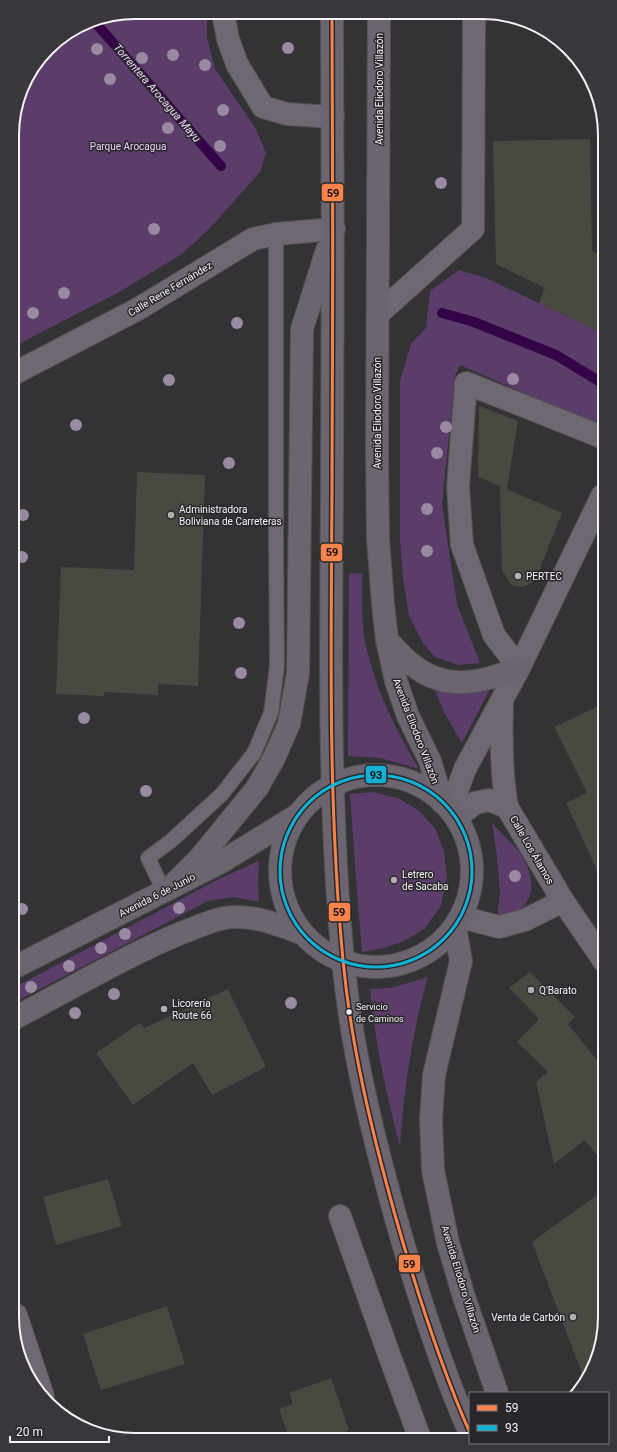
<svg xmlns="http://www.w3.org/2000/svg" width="617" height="1452" viewBox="0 0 617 1452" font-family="Roboto,sans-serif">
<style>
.green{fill:#5b3d6a}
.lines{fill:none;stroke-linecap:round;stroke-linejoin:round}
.stream{stroke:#350448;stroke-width:10}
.building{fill:#494941}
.lane-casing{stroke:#525153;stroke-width:16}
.street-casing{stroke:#525153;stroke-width:24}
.highway-casing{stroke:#525153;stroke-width:24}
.lane{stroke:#6f6873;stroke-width:14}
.street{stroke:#6f6873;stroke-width:22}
.highway{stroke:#6c6570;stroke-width:22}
.bus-1-casing{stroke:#29272b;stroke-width:6}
.bus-2-casing{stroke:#29272b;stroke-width:6}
.bus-1{stroke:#f8844c;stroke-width:3}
.bus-2{stroke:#13b2d5;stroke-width:3}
.tree{fill:#9989a1}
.poi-dot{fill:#b1afb2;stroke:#29272b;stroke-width:1.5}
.bus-dot{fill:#f5f3f6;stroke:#29272b;stroke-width:1.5}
.labels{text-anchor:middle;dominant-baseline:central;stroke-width:3;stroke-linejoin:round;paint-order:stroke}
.bus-label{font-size:9px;fill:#f5f3f6;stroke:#29272b;text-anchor:start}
.street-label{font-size:10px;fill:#f5f3f6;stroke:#29272b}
.park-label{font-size:10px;fill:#ecd1fb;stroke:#29272b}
.poi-label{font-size:10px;fill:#f5f3f6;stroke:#29272b;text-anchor:start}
.water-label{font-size:11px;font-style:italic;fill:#ecd2fc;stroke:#29272b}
.rim{fill:none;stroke:#f5f3f6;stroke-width:2}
.line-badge{stroke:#29272b;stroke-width:1.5}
.pale-badge-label{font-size:11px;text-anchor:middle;font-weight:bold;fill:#111}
</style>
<rect width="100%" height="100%" fill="#333234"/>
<g class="green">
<path d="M135 12H207V38L215 69 256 129 266 153 260 172 210 228 182 254 121 291 13 347 12 127 25 80 54 43 88 21Z"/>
<path d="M459 270 486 278 602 333V427L460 365 455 376 442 504 457 604 480 663 458 665 435 657 423 643 409 616 403 579 400 539V381L411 344 426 328 430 291Z"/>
<path d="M362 573C362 597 361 623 366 646 376 690 396 731 419 769L380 758 348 756 349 574Z"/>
<path d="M434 688C453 693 470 693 489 691L462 743 444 712Z"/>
<path d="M372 792 398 798 418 810 435 828 444 851 447 877 441 906 424 929 404 941 384 948 362 952 356 879 350 794Z"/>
<path d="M492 823C500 832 510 841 518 850 531 867 540 898 517 911 512 915 503 916 497 918L500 893 497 857Z"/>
<path d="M259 861 258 884 259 902 234 897 208 901 15 1002V987L219 879Z"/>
<path d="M428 977C412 1032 404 1090 400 1146 386 1094 375 1042 370 989L391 988Z"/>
</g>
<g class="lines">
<g class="stream">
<path d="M93 20 221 166"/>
<path d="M442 313 474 322 556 355 602 383"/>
</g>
</g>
<g class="building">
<path d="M590 139 592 251 601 255 602 333 539 303 545 288 496 264 493 141Z"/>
<path d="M479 406 518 421 507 489 562 513 535 581 523 587 511 585 502 570 500 486 478 477Z"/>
<path d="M137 472 205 475 198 686 158 684V695L104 692V696L56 694 61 567 134 570Z"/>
<path d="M603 704V883L566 803 587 793 554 727Z"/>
<path d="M530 972 575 1017 568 1024 604 1069V1164L585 1140 554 1164 536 1082 548 1072 517 1042 539 1019 509 988Z"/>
<path d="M228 989 266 1067 212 1095 193 1063 133 1105 96 1053 140 1023 144 1028Z"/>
<path d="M108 1179 122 1226 56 1245 43 1197Z"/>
<path d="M604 1190 605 1325 596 1364 585 1381 532 1242Z"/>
<path d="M167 1306 185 1364 101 1390 83 1334Z"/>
<path d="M331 1378 349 1430 330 1437H289L279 1409 293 1404 289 1393Z"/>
</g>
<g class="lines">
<defs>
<path id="lane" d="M164 891 148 858 172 840 222 794 254 753 271 713 277 666 276 540V234"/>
<g id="street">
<path d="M223 13 228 39 237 64 263 107 287 114 333 117"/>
<path d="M378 314 473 229 474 14"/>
<path d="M13 374 138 309 253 239 276 234 334 229"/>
<path d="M519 668 494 635 462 545 458 486 466 383 602 437"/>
<path d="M502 706C501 740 501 773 507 807"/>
<path d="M450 810 465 769 519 668 602 496"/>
<path d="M456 818 475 803 489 800 507 807 563 901 604 961"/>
<path d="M461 917 499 927 525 920 563 901"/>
<path d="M340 1216 387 1349 419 1436"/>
<path d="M16 1315 43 1396"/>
</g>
<g id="highway">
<path d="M332 13C333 172 333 331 332 490 331 647 328 804 343 960 351 1046 372 1132 395 1215 416 1289 439 1363 470 1433"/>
<path d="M379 14 377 452 378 539 383 604 387 640 396 681 408 716 430 761 442 802"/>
<path d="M387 640C396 649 404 659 414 666 447 692 484 682 519 668"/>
<circle cx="376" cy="871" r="96"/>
<path d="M170 888 199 859 257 788 274 758 289 724 298 673 302 329 327 250"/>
<path d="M455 927 461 961 434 1075 431 1119 433 1170 448 1243 464 1297 497 1393"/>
<path d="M15 967 223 861 296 816"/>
<path d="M15 1018C70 989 124 957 181 933 198 927 215 918 233 917 257 916 279 925 301 933"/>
</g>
</defs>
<use href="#lane" class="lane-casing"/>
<use href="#street" class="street-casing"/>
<use href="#highway" class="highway-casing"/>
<use href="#lane" class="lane"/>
<use href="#street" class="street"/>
<use href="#highway" class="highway"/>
<defs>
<path id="bus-1" d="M332 13C333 172 333 331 332 490 331 647 328 804 343 960 351 1046 372 1132 395 1215 416 1289 439 1363 470 1433"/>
<circle id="bus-2" cx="376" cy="871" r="96"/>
</defs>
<use href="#bus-1" class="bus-1-casing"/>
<use href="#bus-2" class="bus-2-casing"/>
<use href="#bus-1" class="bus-1"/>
<use href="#bus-2" class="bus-2"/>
</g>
<g class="tree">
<circle cx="288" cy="48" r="6"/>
<circle cx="97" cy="49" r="6"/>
<circle cx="173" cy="55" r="6"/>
<circle cx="142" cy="58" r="6"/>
<circle cx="205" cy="65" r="6"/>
<circle cx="110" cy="79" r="6"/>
<circle cx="223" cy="110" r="6"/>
<circle cx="168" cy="128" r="6"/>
<circle cx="220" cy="146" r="6"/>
<circle cx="441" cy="183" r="6"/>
<circle cx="154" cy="229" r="6"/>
<circle cx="64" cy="293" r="6"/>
<circle cx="33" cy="313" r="6"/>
<circle cx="237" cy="323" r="6"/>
<circle cx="513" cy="379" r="6"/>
<circle cx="169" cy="380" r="6"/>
<circle cx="76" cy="425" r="6"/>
<circle cx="446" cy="427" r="6"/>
<circle cx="437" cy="453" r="6"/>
<circle cx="229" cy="463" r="6"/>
<circle cx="427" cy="509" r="6"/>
<circle cx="23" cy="515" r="6"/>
<circle cx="427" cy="551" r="6"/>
<circle cx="22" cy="557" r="6"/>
<circle cx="239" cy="623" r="6"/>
<circle cx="241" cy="673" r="6"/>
<circle cx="84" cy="718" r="6"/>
<circle cx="146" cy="791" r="6"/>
<circle cx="515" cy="876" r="6"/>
<circle cx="179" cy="908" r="6"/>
<circle cx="22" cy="909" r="6"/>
<circle cx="125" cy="934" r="6"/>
<circle cx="101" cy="948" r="6"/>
<circle cx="69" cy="966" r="6"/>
<circle cx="31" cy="987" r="6"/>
<circle cx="114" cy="994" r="6"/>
<circle cx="291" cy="1003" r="6"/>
<circle cx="75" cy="1013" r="6"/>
</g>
<g class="poi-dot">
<circle cx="171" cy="515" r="4"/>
<circle cx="518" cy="576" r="4"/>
<circle cx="394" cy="880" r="4"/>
<circle cx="531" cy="990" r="4"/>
<circle cx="164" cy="1009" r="4"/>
<circle cx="573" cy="1317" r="4"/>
</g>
<circle class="bus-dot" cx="349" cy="1012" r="3.5"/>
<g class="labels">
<g class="bus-label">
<text x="356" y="1007">Servicio<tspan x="356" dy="12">de Caminos</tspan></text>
</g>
<g class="street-label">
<text transform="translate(379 89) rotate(-90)">Avenida Eliodoro Villazón</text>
<text transform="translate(170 289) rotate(-31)">Calle Rene Fernández</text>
<text transform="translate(377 413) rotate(-90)">Avenida Eliodoro Villazón</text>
<text transform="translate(416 731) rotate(69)">Avenida Eliodoro Villazón</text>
<text transform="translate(532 850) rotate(60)">Calle Los Álamos</text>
<text transform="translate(157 895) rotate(-27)">Avenida 6 de Junio</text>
<text transform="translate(461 1279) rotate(73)">Avenida Eliodoro Villazón</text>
</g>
<g class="park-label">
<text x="128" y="146">Parque Arocagua</text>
</g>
<g class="poi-label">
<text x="179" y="509">Administradora<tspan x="179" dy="12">Boliviana de Carreteras</tspan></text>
<text x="526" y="576">PERTEC</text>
<text x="402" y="874">Letrero<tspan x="402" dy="12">de Sacaba</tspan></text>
<text x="539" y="990">Q'Barato</text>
<text x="172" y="1003">Licorería<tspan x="172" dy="12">Route 66</tspan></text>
<text x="565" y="1317" text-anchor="end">Venta de Carbón</text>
</g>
<g class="water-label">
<text transform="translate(157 93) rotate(49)">Torrentera Arocagua Mayu</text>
</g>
</g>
<path d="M0 0H617V1452H0ZM135 19H482A116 116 0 0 1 598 135V1317A116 116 0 0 1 482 1433H135A116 116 0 0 1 19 1317V135A116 116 0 0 1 135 19Z" fill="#39373b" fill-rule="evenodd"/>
<path class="rim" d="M135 19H482A116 116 0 0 1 598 135V1317A116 116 0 0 1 482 1433H135A116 116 0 0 1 19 1317V135A116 116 0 0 1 135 19Z"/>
<g class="line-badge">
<rect x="321" y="183" width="23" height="19" rx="4" fill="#f8844c"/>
<rect x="320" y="543" width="23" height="19" rx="4" fill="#f8844c"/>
<rect x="365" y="765" width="22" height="19" rx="4" fill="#13b2d5"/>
<rect x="328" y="902" width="23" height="20" rx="4" fill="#f8844c"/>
<rect x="398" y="1254" width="23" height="19" rx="4" fill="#f8844c"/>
</g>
<g class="pale-badge-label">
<text x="333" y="197">59</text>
<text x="332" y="556">59</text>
<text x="376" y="779">93</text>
<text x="339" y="916">59</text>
<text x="409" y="1268">59</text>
</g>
<rect x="469" y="1392" width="140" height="52" fill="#29272b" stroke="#7b797c"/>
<rect x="477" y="1405" width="20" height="6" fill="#f8844c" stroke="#7b797c"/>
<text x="505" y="1412" font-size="12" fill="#f5f3f6">59</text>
<rect x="477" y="1425" width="20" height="6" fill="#13b2d5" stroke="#7b797c"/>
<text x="505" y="1432" font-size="12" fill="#f5f3f6">93</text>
<path d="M10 1436v6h99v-6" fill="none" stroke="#f5f3f6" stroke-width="2"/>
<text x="16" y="1436" font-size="12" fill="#f5f3f6" stroke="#29272b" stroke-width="3" paint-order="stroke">20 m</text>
</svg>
